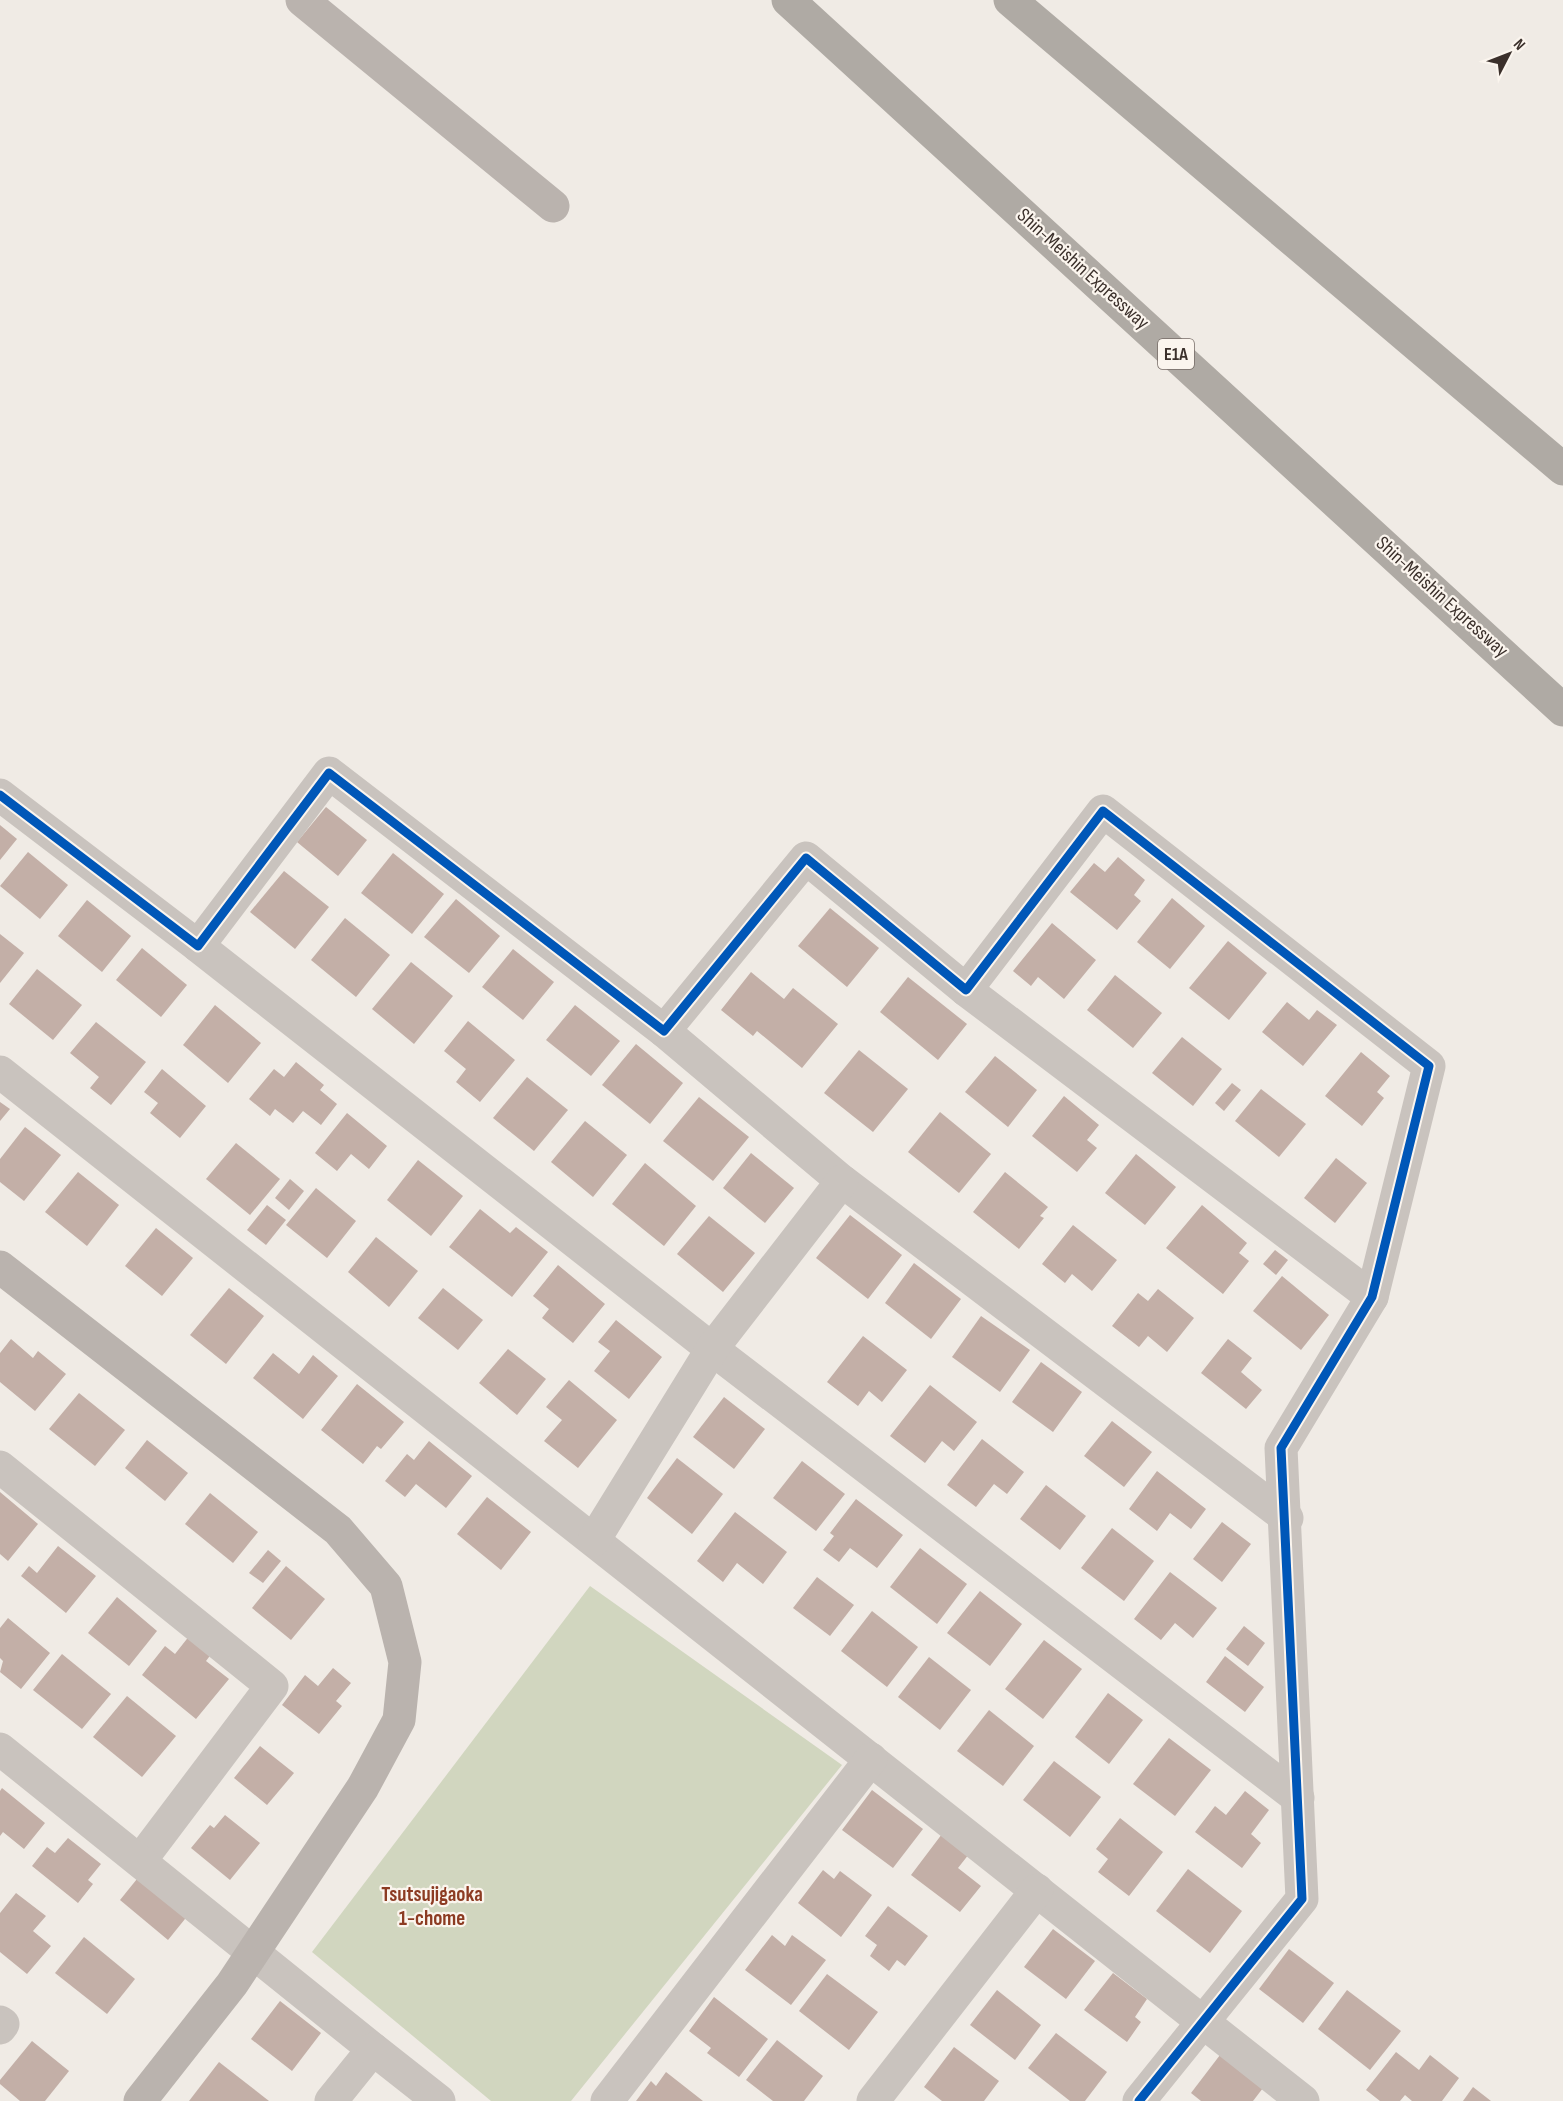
<svg xmlns="http://www.w3.org/2000/svg" width="1563" height="2101" viewBox="0 0 1563 2101" font-family="'Sofia Sans Condensed',sans-serif">
<style>
.green{fill:#d1d6bf}
.building{fill:#c3afa7}
.lines{fill:none;stroke-linecap:round;stroke-linejoin:round}
.street{stroke:#c9c3be;stroke-width:33}
.secondary{stroke:#bab3ae;stroke-width:33}
.highway{stroke:#afaaa4;stroke-width:33}
.cycleway-casing{stroke:#fbf5ee;stroke-width:13}
.cycleway{stroke:#0057b8;stroke-width:9}
.labels{text-anchor:middle;dominant-baseline:central;stroke-width:4.5;stroke-linejoin:round;paint-order:stroke}
.shield{fill:#fbf5ee;stroke:#756b66;stroke-width:1.5}
.shield-label{font-size:18px;font-weight:bold;fill:#3b302b}
.street-label{font-size:20px;fill:#3b302b;stroke:#fbf5ee}
.neighbourhood-label{font-size:21px;font-weight:bold;fill:#8c3b22;stroke:#fbf5ee}
</style>
<rect width="100%" height="100%" fill="#f0ebe5"/>
<path class="green" d="M590 1586 842 1765 571 2101H491L312 1952Z"/>
<g class="building">
<path d="M326 807 367 840 338 876 297 842Z"/>
<path d="M0 825 17 839 0 860Z"/>
<path d="M28 852 68 885 40 919 0 886Z"/>
<path d="M393 853 444 894 412 934 361 893Z"/>
<path d="M1118 857 1145 880 1134 895 1141 901 1117 930 1070 892 1094 863 1105 872Z"/>
<path d="M284 871 329 907 295 949 250 912Z"/>
<path d="M1172 898 1205 926 1170 969 1137 942Z"/>
<path d="M456 899 500 936 469 973 424 937Z"/>
<path d="M87 900 131 936 102 972 58 936Z"/>
<path d="M830 908 879 948 847 987 798 946Z"/>
<path d="M345 918 390 955 356 997 311 960Z"/>
<path d="M1052 923 1096 960 1064 999 1038 977 1031 986 1013 971Z"/>
<path d="M0 934 24 953 0 983Z"/>
<path d="M1228 941 1267 973 1229 1020 1189 988Z"/>
<path d="M142 948 187 985 161 1017 116 980Z"/>
<path d="M513 949 554 982 523 1020 482 987Z"/>
<path d="M411 962 453 996 414 1044 372 1009Z"/>
<path d="M37 969 82 1005 53 1040 9 1004Z"/>
<path d="M751 972 784 999 793 988 838 1024 802 1068 757 1031 753 1036 721 1010Z"/>
<path d="M1115 975 1162 1013 1133 1048 1087 1010Z"/>
<path d="M908 977 967 1024 938 1060 880 1012Z"/>
<path d="M1287 1002 1309 1020 1317 1010 1337 1025 1303 1066 1262 1032Z"/>
<path d="M215 1005 261 1043 228 1083 183 1045Z"/>
<path d="M575 1005 620 1041 591 1076 546 1040Z"/>
<path d="M468 1021 515 1060 480 1102 456 1082 466 1069 444 1051Z"/>
<path d="M96 1022 146 1062 111 1105 90 1088 99 1077 70 1053Z"/>
<path d="M1182 1037 1222 1069 1193 1106 1152 1073Z"/>
<path d="M636 1044 683 1083 650 1124 602 1085Z"/>
<path d="M859 1050 908 1089 873 1132 824 1093Z"/>
<path d="M1361 1052 1390 1076 1377 1092 1384 1098 1362 1126 1325 1096Z"/>
<path d="M995 1056 1037 1090 1008 1127 965 1092Z"/>
<path d="M296 1062 324 1085 320 1090 337 1104 321 1125 303 1111 293 1123 275 1109 270 1116 249 1099 274 1069 284 1077Z"/>
<path d="M162 1069 206 1106 180 1138 150 1113 158 1103 144 1092Z"/>
<path d="M527 1077 568 1110 534 1151 493 1118Z"/>
<path d="M1232 1083 1241 1090 1224 1111 1215 1103Z"/>
<path d="M1261 1089 1306 1124 1279 1157 1235 1121Z"/>
<path d="M1064 1096 1099 1125 1087 1140 1097 1148 1077 1172 1032 1136Z"/>
<path d="M699 1097 749 1137 713 1181 663 1141Z"/>
<path d="M0 1102 10 1109 0 1121Z"/>
<path d="M940 1112 991 1154 959 1193 908 1152Z"/>
<path d="M347 1113 387 1146 369 1169 351 1154 337 1171 315 1153Z"/>
<path d="M585 1121 627 1155 593 1197 551 1162Z"/>
<path d="M25 1127 61 1155 24 1201 0 1182V1159Z"/>
<path d="M236 1143 280 1179 250 1215 206 1179Z"/>
<path d="M751 1153 794 1188 765 1223 723 1188Z"/>
<path d="M1136 1154 1176 1187 1145 1225 1105 1193Z"/>
<path d="M1336 1158 1367 1183 1335 1223 1304 1198Z"/>
<path d="M418 1160 463 1196 431 1236 387 1200Z"/>
<path d="M645 1163 696 1206 664 1246 612 1204Z"/>
<path d="M78 1172 119 1205 87 1246 45 1212Z"/>
<path d="M1005 1172 1048 1207 1040 1216 1044 1218 1019 1249 973 1212Z"/>
<path d="M290 1179 304 1191 289 1210 275 1198Z"/>
<path d="M316 1188 356 1221 327 1258 286 1225Z"/>
<path d="M267 1205 286 1220 266 1245 247 1230Z"/>
<path d="M1202 1205 1247 1243 1239 1253 1249 1261 1223 1294 1166 1248Z"/>
<path d="M480 1209 510 1233 516 1227 548 1252 512 1297 449 1247Z"/>
<path d="M850 1215 902 1255 868 1299 816 1258Z"/>
<path d="M709 1216 755 1253 723 1292 677 1254Z"/>
<path d="M1073 1225 1117 1260 1092 1291 1072 1274 1065 1283 1042 1264Z"/>
<path d="M156 1228 193 1258 162 1296 125 1266Z"/>
<path d="M376 1237 418 1271 389 1307 348 1272Z"/>
<path d="M1275 1250 1288 1260 1276 1275 1263 1264Z"/>
<path d="M914 1263 961 1299 931 1339 885 1303Z"/>
<path d="M558 1265 605 1304 573 1343 542 1318 549 1309 533 1296Z"/>
<path d="M1282 1276 1329 1315 1301 1350 1253 1311Z"/>
<path d="M229 1288 264 1316 226 1364 190 1335Z"/>
<path d="M443 1288 483 1320 458 1350 418 1318Z"/>
<path d="M1158 1289 1194 1318 1167 1352 1148 1336 1139 1347 1112 1326 1138 1293 1148 1301Z"/>
<path d="M981 1316 1030 1350 1000 1392 952 1357Z"/>
<path d="M616 1320 662 1357 629 1399 594 1371 610 1351 598 1342Z"/>
<path d="M863 1336 907 1370 882 1402 869 1391 858 1406 827 1382Z"/>
<path d="M11 1339 33 1358 38 1351 66 1374 35 1411 0 1382V1353Z"/>
<path d="M1228 1339 1252 1358 1241 1372 1262 1390 1246 1409 1201 1373Z"/>
<path d="M508 1349 546 1379 517 1415 479 1383Z"/>
<path d="M273 1353 299 1374 313 1355 338 1376 303 1419 253 1378Z"/>
<path d="M1041 1362 1082 1392 1053 1432 1012 1402Z"/>
<path d="M569 1380 617 1420 578 1468 544 1441 562 1420 546 1407Z"/>
<path d="M357 1384 404 1422 381 1449 377 1446 363 1464 321 1430Z"/>
<path d="M930 1385 977 1422 954 1451 942 1441 925 1463 890 1436Z"/>
<path d="M79 1393 125 1430 95 1466 49 1429Z"/>
<path d="M724 1397 765 1429 734 1469 693 1437Z"/>
<path d="M1112 1421 1152 1452 1124 1487 1084 1456Z"/>
<path d="M982 1439 1024 1472 1007 1494 994 1484 976 1507 947 1485Z"/>
<path d="M147 1440 188 1473 165 1501 125 1468Z"/>
<path d="M429 1441 472 1476 446 1508 416 1484 405 1497 385 1481 407 1454 414 1460Z"/>
<path d="M677 1458 723 1494 692 1534 647 1498Z"/>
<path d="M802 1461 845 1494 816 1531 773 1498Z"/>
<path d="M1157 1471 1206 1509 1191 1529 1170 1513 1157 1531 1129 1509Z"/>
<path d="M1046 1485 1086 1516 1060 1550 1020 1519Z"/>
<path d="M0 1492 38 1524 8 1561 0 1554Z"/>
<path d="M210 1493 258 1532 233 1563 185 1524Z"/>
<path d="M487 1497 531 1532 501 1570 457 1534Z"/>
<path d="M856 1499 903 1535 877 1568 850 1548 839 1562 823 1550 834 1536 830 1533Z"/>
<path d="M735 1512 787 1552 763 1584 737 1563 723 1582 697 1561Z"/>
<path d="M1222 1522 1251 1544 1222 1582 1193 1559Z"/>
<path d="M1112 1528 1154 1561 1124 1601 1081 1568Z"/>
<path d="M58 1546 96 1576 66 1613 21 1576 29 1566 37 1573Z"/>
<path d="M920 1548 967 1584 937 1624 890 1587Z"/>
<path d="M268 1550 281 1561 263 1583 249 1573Z"/>
<path d="M286 1566 325 1599 291 1640 252 1608Z"/>
<path d="M1170 1572 1217 1608 1193 1638 1175 1623 1161 1640 1134 1619Z"/>
<path d="M817 1577 854 1605 830 1636 793 1608Z"/>
<path d="M980 1591 1022 1624 990 1666 947 1633Z"/>
<path d="M117 1597 157 1631 129 1666 88 1633Z"/>
<path d="M872 1611 918 1647 887 1687 841 1651Z"/>
<path d="M8 1618 50 1653 21 1689 0 1672 3 1661 0 1658V1628Z"/>
<path d="M1244 1626 1265 1643 1248 1666 1226 1649Z"/>
<path d="M190 1635 212 1653 206 1661 229 1679 196 1719 142 1675 165 1646 175 1654Z"/>
<path d="M1044 1640 1082 1669 1043 1719 1005 1689Z"/>
<path d="M62 1654 111 1694 82 1729 33 1690Z"/>
<path d="M1225 1656 1264 1687 1245 1712 1206 1682Z"/>
<path d="M929 1657 971 1690 940 1730 898 1697Z"/>
<path d="M333 1668 351 1683 336 1701 342 1706 319 1734 282 1705 305 1675 318 1686Z"/>
<path d="M1108 1693 1143 1720 1109 1764 1075 1737Z"/>
<path d="M127 1696 176 1736 142 1777 93 1737Z"/>
<path d="M989 1710 1034 1746 1003 1786 957 1751Z"/>
<path d="M1169 1738 1211 1770 1175 1816 1133 1784Z"/>
<path d="M260 1746 294 1773 267 1805 234 1778Z"/>
<path d="M1054 1761 1101 1797 1070 1837 1023 1800Z"/>
<path d="M2 1788 45 1823 24 1849 3 1832 0 1836V1791Z"/>
<path d="M872 1790 923 1829 893 1868 842 1830Z"/>
<path d="M1245 1791 1269 1810 1251 1834 1261 1843 1242 1868 1195 1832 1215 1806 1226 1815Z"/>
<path d="M225 1815 260 1843 230 1880 191 1848 210 1825 214 1828Z"/>
<path d="M1120 1818 1163 1852 1129 1896 1098 1872 1108 1859 1096 1849Z"/>
<path d="M942 1834 969 1854 958 1868 981 1886 960 1912 911 1875Z"/>
<path d="M68 1838 101 1864 88 1880 93 1884 78 1903 32 1866 47 1847 55 1853Z"/>
<path d="M1188 1869 1242 1911 1210 1953 1156 1911Z"/>
<path d="M823 1870 834 1879 840 1871 872 1895 841 1937 798 1903Z"/>
<path d="M141 1874 189 1914 168 1940 120 1900Z"/>
<path d="M16 1893 46 1916 33 1931 51 1946 27 1974 0 1952V1913Z"/>
<path d="M888 1906 928 1936 905 1966 897 1960 889 1971 870 1956 877 1945 865 1936Z"/>
<path d="M1053 1929 1095 1961 1066 1999 1024 1967Z"/>
<path d="M772 1935 785 1946 792 1935 826 1960 791 2005 745 1970Z"/>
<path d="M84 1937 135 1979 107 2014 55 1973Z"/>
<path d="M1289 1949 1334 1983 1303 2023 1259 1989Z"/>
<path d="M1113 1973 1147 1999 1135 2017 1141 2022 1127 2042 1084 2010Z"/>
<path d="M827 1974 878 2012 849 2050 799 2011Z"/>
<path d="M997 1990 1041 2025 1015 2060 970 2025Z"/>
<path d="M1347 1990 1401 2031 1370 2070 1318 2029Z"/>
<path d="M714 1997 768 2039 739 2077 707 2053 711 2048 689 2031Z"/>
<path d="M280 2001 321 2033 292 2071 251 2039Z"/>
<path d="M1056 2033 1107 2072 1085 2101H1070L1028 2068Z"/>
<path d="M777 2040 823 2076 804 2101H773L746 2080Z"/>
<path d="M32 2041 69 2071 45 2101H20L0 2084V2080Z"/>
<path d="M954 2047 999 2081 984 2101H942L924 2087Z"/>
<path d="M1396 2052 1419 2070 1430 2055 1459 2078 1442 2101H1412L1405 2095 1400 2101H1380L1366 2090Z"/>
<path d="M1220 2055 1263 2088 1253 2101H1201L1191 2093Z"/>
<path d="M219 2062 269 2101H189Z"/>
<path d="M666 2072 703 2101H636L651 2081 656 2086Z"/>
<path d="M1473 2087 1491 2101H1463Z"/>
</g>
<g class="lines">
<g class="street">
<path d="M0 795 198 946 329 773 664 1031 806 858 966 990 1103 811 1429 1066 1372 1297 1281 1448 1302 1899 1139 2101"/>
<path d="M198 946 712 1349 1298 1798"/>
<path d="M966 990 1372 1297"/>
<path d="M664 1031 842 1181 1287 1518"/>
<path d="M0 1072 1303 2101"/>
<path d="M0 1467 272 1686 140 1861"/>
<path d="M594 1540 712 1349 842 1181"/>
<path d="M0 1749 373 2049 331 2101"/>
<path d="M0 2022 3 2024 0 2028"/>
<path d="M373 2049 439 2101"/>
<path d="M607 2101 871 1759"/>
<path d="M873 2101 1037 1890"/>
</g>
<g class="secondary">
<path d="M302 0 553 206"/>
<path d="M0 1267 338 1530 386 1586 405 1662 399 1720 363 1787 232 1984 140 2101"/>
</g>
<g class="highway">
<path d="M788 0 1563 710"/>
<path d="M1010 0 1563 469"/>
</g>
<defs>
<path id="cycleway" d="M0 795 198 946 329 773 664 1031 806 858 966 990 1103 811 1429 1066 1372 1297 1281 1448 1302 1899 1139 2101"/>
</defs>
<use href="#cycleway" class="cycleway-casing"/>
<use href="#cycleway" class="cycleway"/>
</g>
<g class="labels">
<rect class="shield" x="1158" y="339" width="36" height="30" rx="4.5"/>
<g class="shield-label">
<text x="1176" y="354">E1A</text>
</g>
<g class="street-label">
<text transform="translate(1083 269) rotate(42)">Shin-Meishin Expressway</text>
<text transform="translate(1442 597) rotate(42)">Shin-Meishin Expressway</text>
</g>
<g class="neighbourhood-label">
<text x="432" y="1894">Tsutsujigaoka<tspan x="432" dy="24">1-chome</tspan></text>
</g>
</g>
<g transform="translate(1509 54) rotate(48)" stroke="#fbf5ee" stroke-width="4.5" paint-order="stroke">
<path d="M0-4.5L10 22L0 15L-10 22Z" fill="#3b302b"/>
<text y="-9" font-size="16" font-weight="bold" text-anchor="middle" fill="#3b302b">N</text>
</g>
</svg>
